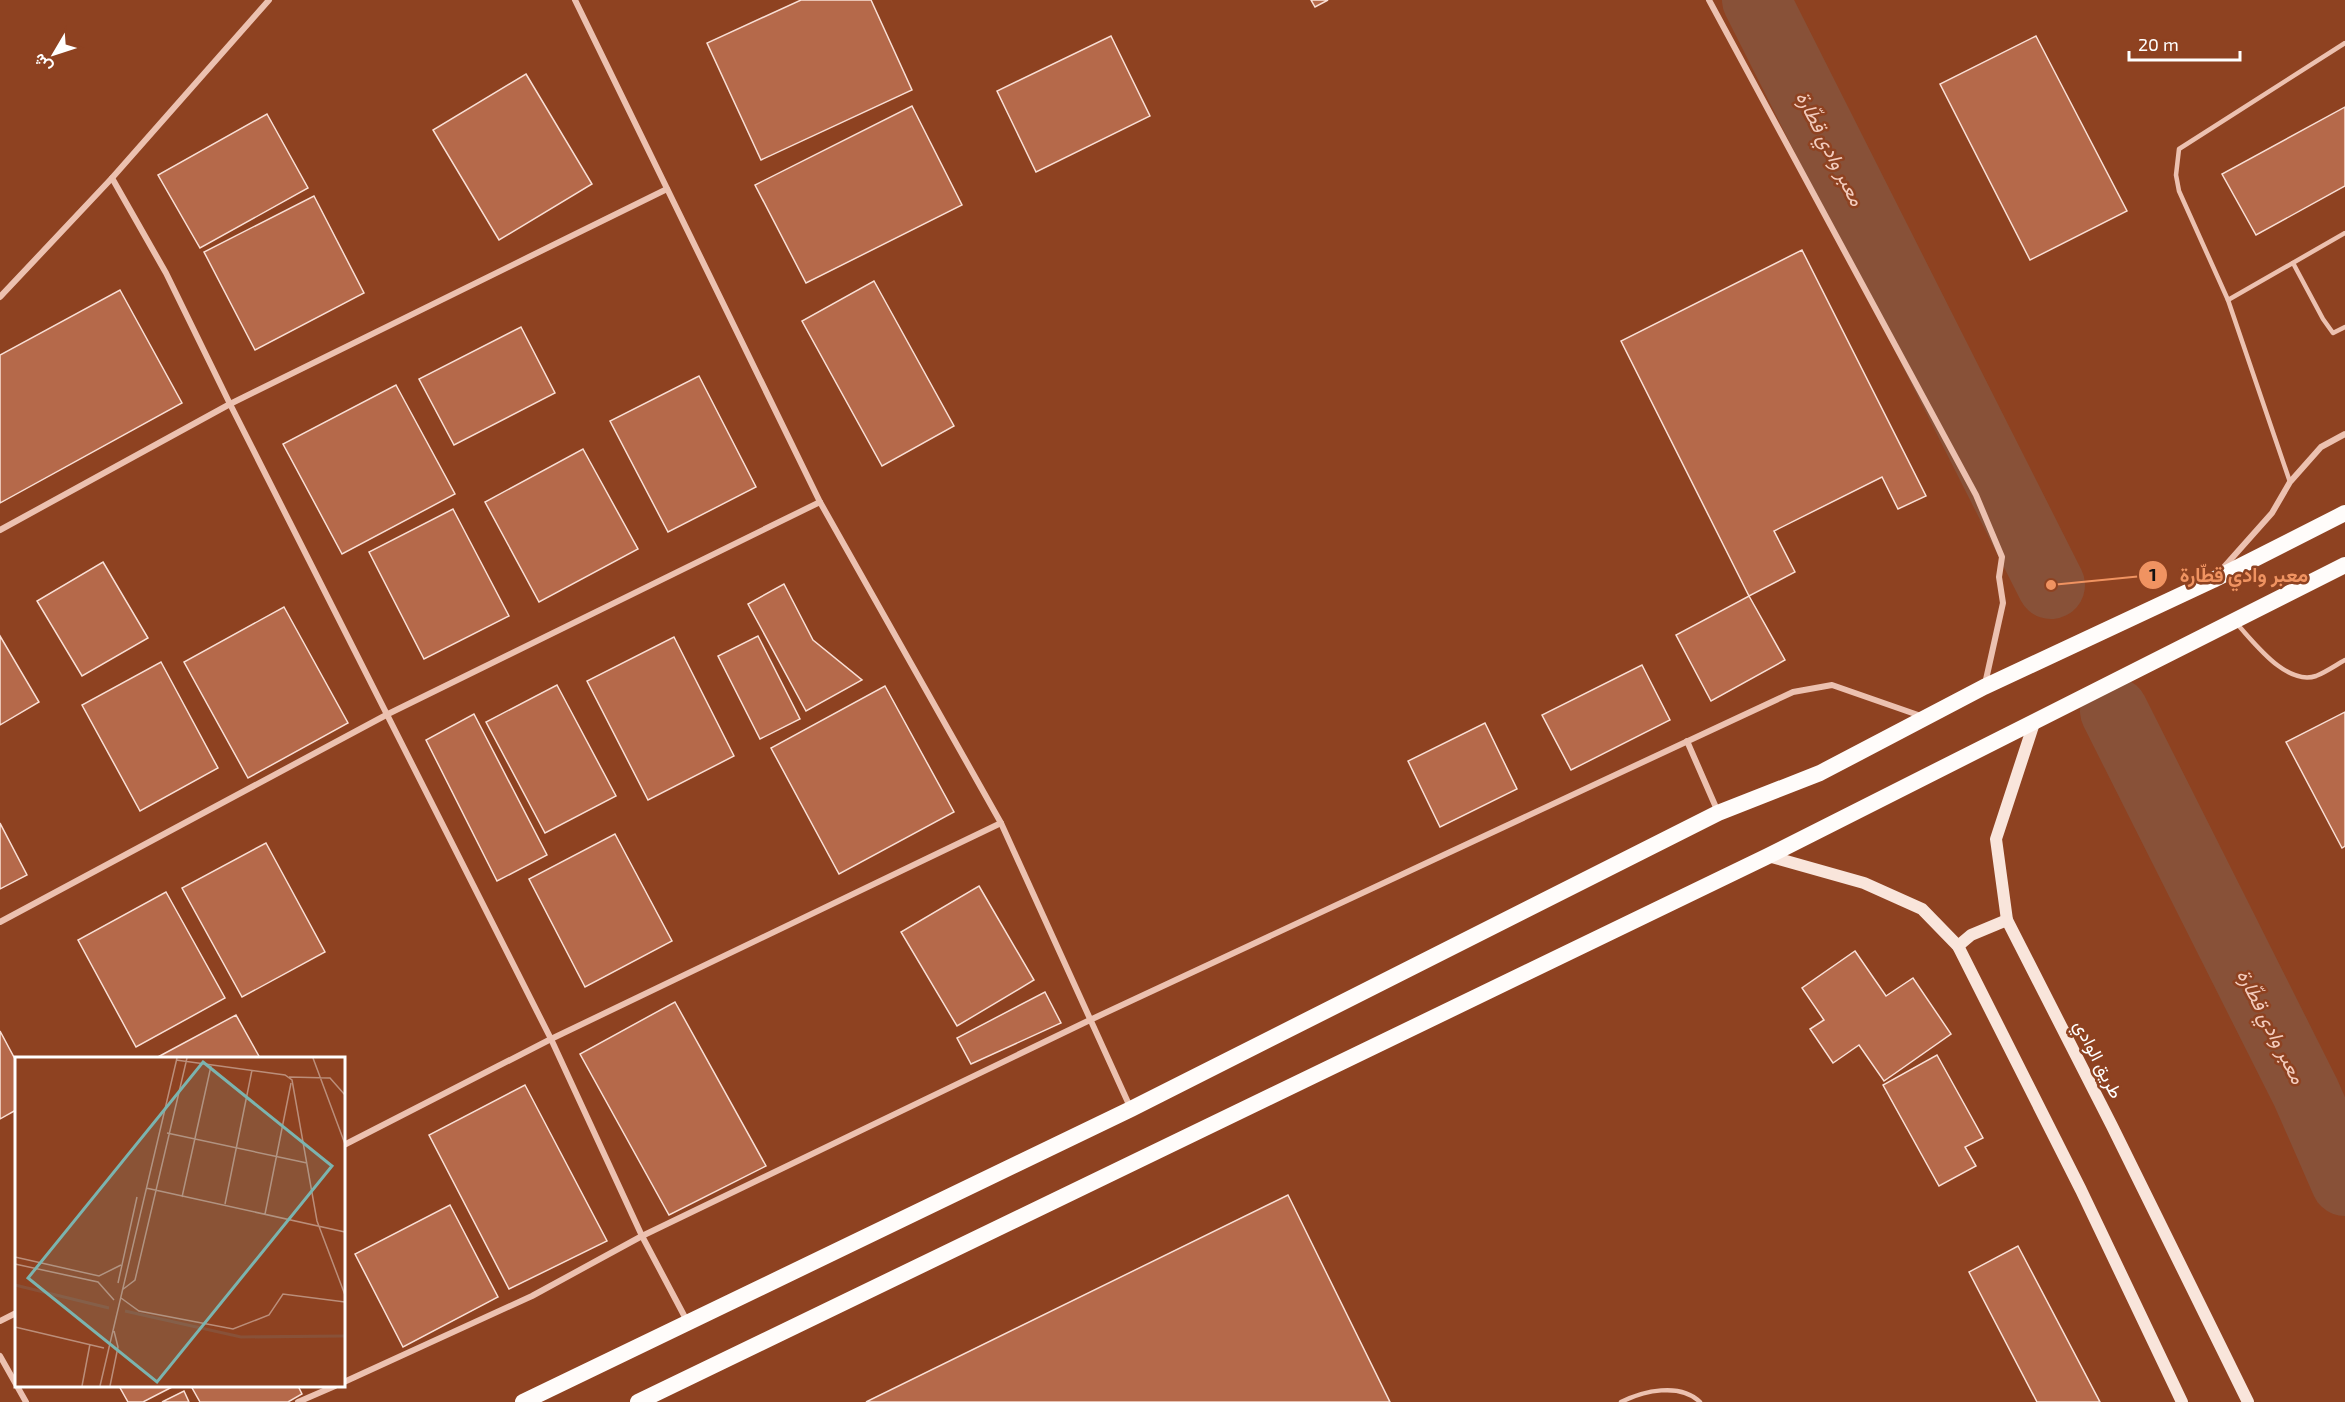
<svg xmlns="http://www.w3.org/2000/svg" width="2345" height="1402" viewBox="0 0 2345 1402" font-family="'Exo 2',Vazirmatn,sans-serif">
<style>
.lines{fill:none;stroke-linecap:round;stroke-linejoin:round}
.river{stroke:#885138;stroke-width:68}
.building{fill:#b5694a;stroke:#f9dfd5;stroke-width:1.5}
.service{stroke:#ecc1b0;stroke-width:4.5}
.minor{stroke:#ecc1b0;stroke-width:6}
.secondary{stroke:#f9e5db;stroke-width:12}
.trunk{stroke:#fffcfa;stroke-width:16}
.labels{text-anchor:middle;dominant-baseline:central;stroke-width:5;stroke-linejoin:round;paint-order:stroke}
.street-label{font-size:18px;fill:#fff;stroke:#8e4221}
.water-label{font-size:20px;font-style:italic;fill:#f3cbbc;stroke:#8e4221}
.inset-river{fill:none;stroke:#885138;stroke-width:3}
.inset-road{fill:none;stroke:#bb8e7a;stroke-width:1.5}
.view{fill:#7bb4af;fill-opacity:0.15;stroke:#7bb4af;stroke-width:3}
.inset-edge{fill:none;stroke:#fff;stroke-width:3}
.leader{fill:none;stroke:#f09361;stroke-width:2}
.callout-dot{fill:#f09361;stroke:#8e4221;stroke-width:2}
.mark-label{font-size:18px;text-anchor:middle;font-weight:bold;fill:#111}
.callout-label{font-size:20px;text-anchor:middle;font-weight:bold;fill:#f09361;stroke:#8e4221;stroke-width:5;stroke-linejoin:round;paint-order:stroke}
</style>
<rect width="100%" height="100%" fill="#8e4221"/>
<g class="lines">
<g class="river">
<path d="M1756 0 2051 585"/>
<path d="M2114 711 2306 1093 2345 1182"/>
</g>
</g>
<g class="building">
<path d="M801 0H871L912 90 761 160 707 43Z"/>
<path d="M1311 0H1328L1315 7Z"/>
<path d="M1111 36 1150 116 1036 172 997 91Z"/>
<path d="M2036 36 2127 211 2030 260 1940 84Z"/>
<path d="M526 74 592 184 499 240 433 130Z"/>
<path d="M912 106 962 205 806 283 755 185Z"/>
<path d="M2345 107V186L2256 235 2222 174Z"/>
<path d="M267 114 308 188 200 248 158 175Z"/>
<path d="M314 196 364 293 255 350 204 252Z"/>
<path d="M1802 250 1926 496 1898 509 1882 477 1774 531 1795 572 1749 596 1621 341Z"/>
<path d="M874 281 954 426 882 466 802 321Z"/>
<path d="M120 290 182 403 0 503V355Z"/>
<path d="M521 327 555 393 454 445 419 379Z"/>
<path d="M699 376 756 487 668 532 610 421Z"/>
<path d="M396 385 455 494 342 554 283 444Z"/>
<path d="M583 449 638 549 539 602 485 502Z"/>
<path d="M453 509 509 616 424 659 369 552Z"/>
<path d="M103 562 148 638 82 676 37 601Z"/>
<path d="M784 584 813 640 862 680 806 711 748 604Z"/>
<path d="M1749 596 1785 660 1711 701 1676 635Z"/>
<path d="M284 607 348 723 248 778 184 662Z"/>
<path d="M0 636 39 702 0 725Z"/>
<path d="M758 636 800 719 760 739 718 656Z"/>
<path d="M674 637 734 756 648 800 587 681Z"/>
<path d="M161 662 218 768 140 811 82 705Z"/>
<path d="M1642 665 1670 720 1571 770 1542 715Z"/>
<path d="M557 685 616 796 545 833 486 722Z"/>
<path d="M885 686 954 812 839 874 771 748Z"/>
<path d="M2345 712V846L2342 848 2286 742Z"/>
<path d="M474 714 547 855 497 881 426 740Z"/>
<path d="M1485 723 1517 789 1440 827 1408 761Z"/>
<path d="M0 823 27 875 0 889Z"/>
<path d="M615 834 672 941 585 987 529 879Z"/>
<path d="M266 843 325 952 242 997 182 888Z"/>
<path d="M979 886 1034 980 957 1026 901 932Z"/>
<path d="M166 892 225 998 136 1047 78 940Z"/>
<path d="M1855 951 1886 996 1913 978 1951 1034 1884 1081 1859 1045 1833 1063 1810 1029 1824 1020 1802 988Z"/>
<path d="M1045 992 1061 1023 971 1064 957 1038Z"/>
<path d="M675 1002 766 1166 669 1215 580 1054Z"/>
<path d="M236 1015 260 1058H156Z"/>
<path d="M0 1031 16 1061V1110L0 1119Z"/>
<path d="M1937 1055 1983 1138 1965 1147 1976 1166 1939 1186 1883 1085Z"/>
<path d="M525 1085 607 1241 509 1289 429 1135Z"/>
<path d="M1288 1195 1390 1402H866Z"/>
<path d="M450 1205 498 1297 403 1347 355 1254Z"/>
<path d="M2018 1246 2100 1402H2037L1969 1272Z"/>
<path d="M119 1386H174L143 1402H128Z"/>
<path d="M191 1386H298L302 1394 288 1402H200Z"/>
<path d="M184 1391 189 1402H162Z"/>
</g>
<g class="lines">
<g class="service">
<path d="M2293 263 2323 319 2333 333 2345 327"/>
<path d="M2228 300 2345 233"/>
<path d="M2290 482 2228 300 2179 191 2176 175 2179 149 2345 43"/>
<path d="M2237 624C2254 642 2286 686 2316 676 2326 672 2336 665 2345 660"/>
<path d="M1621 1402C1643 1391 1680 1382 1700 1402"/>
</g>
<g class="minor">
<path d="M575 0 820 502 1001 823 1131 1109"/>
<path d="M1709 0 1976 495 2002 557 1999 577 2003 603 1985 684"/>
<path d="M112 178 166 273 230 404 551 1039 642 1236 687 1321"/>
<path d="M0 297 112 178 269 0"/>
<path d="M0 530 230 404 667 189"/>
<path d="M2224 567 2272 513 2290 482 2321 447 2345 434"/>
<path d="M1687 741 1718 812"/>
<path d="M0 922 388 714 820 502"/>
<path d="M344 1145 551 1039 1001 823"/>
<path d="M0 1321 16 1313"/>
<path d="M0 1356 26 1402"/>
<path d="M344 1382 532 1296 642 1236 1090 1020 1793 692 1832 685 1921 716"/>
<path d="M298 1402 335 1386"/>
</g>
<g class="secondary">
<path d="M2035 720 1996 839 2007 920 2112 1126 2248 1402"/>
<path d="M1768 856 1864 883 1922 909 1958 946 2081 1190 2182 1402"/>
<path d="M1958 946 1971 935 2007 920"/>
</g>
<g class="trunk">
<path d="M523 1402 1131 1109 1718 813 1820 773 1984 687 2213 580 2345 513"/>
<path d="M638 1402 1768 856 2345 565"/>
</g>
</g>
<g class="labels">
<g class="street-label">
<text transform="translate(2099 1059) rotate(63)">طريق الوادي</text>
</g>
<g class="water-label">
<text transform="translate(1831 148) rotate(63)">معبر وادي قطّارة</text>
<text transform="translate(2272 1026) rotate(63)">معبر وادي قطّارة</text>
</g>
</g>
<g transform="translate(15 1057)">
<rect width="330" height="330" fill="#8e4221"/>
<path class="inset-river" d="M0 228 94 251M110 254 226 280 330 279"/>
<path class="inset-road" d="M298 1 330 87M161 3 270 18 277 23 302 164 330 238M274 20 315 21 330 38M152 76 292 106M131 131 330 175M167 140 196 9M210 147 237 13M250 157 276 26M0 200 84 219 106 208M0 207 83 225 99 243M103 226 122 140M107 233 120 223 172 1M106 241 124 254 218 272 254 258 268 237 330 245M0 270 89 291M67 329 75 287M85 329 162 1M95 329 103 290 99 274"/>
<path class="view" d="M188 5 317 109 142 325 13 221Z"/>
<rect width="330" height="330" class="inset-edge"/>
</g>
<path class="leader" d="M2051 585L2153 575"/>
<g class="callout-dot">
<circle cx="2051" cy="585" r="6"/>
<circle cx="2153" cy="575" r="15"/>
</g>
<g class="mark-label">
<text x="2153" y="581">1</text>
</g>
<g class="callout-label">
<text x="2244" y="582">معبر وادي قطّارة</text>
</g>
<g transform="translate(54 54) rotate(231)" stroke="#8e4221" stroke-width="4.5" paint-order="stroke">
<path d="M0-4.5L10 22L0 15L-10 22Z" fill="#ffffff"/>
<text y="-9" font-size="16" font-weight="bold" text-anchor="middle" fill="#ffffff">ش</text>
</g>
<path d="M2129 51v9h111v-9" fill="none" stroke="#ffffff" stroke-width="3"/>
<text x="2138" y="51" font-size="18" fill="#ffffff" stroke="#8e4221" stroke-width="4.5" paint-order="stroke">20 m</text>
</svg>
